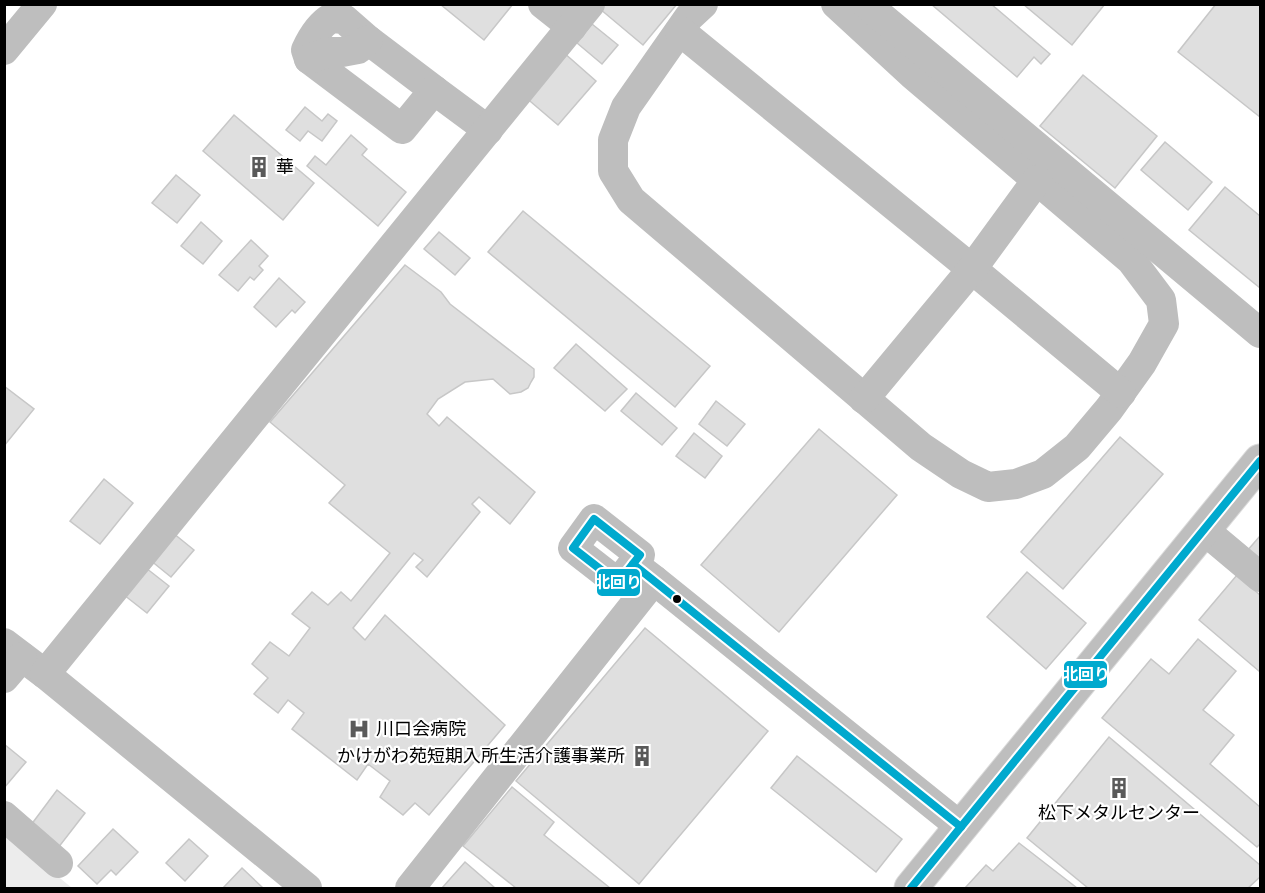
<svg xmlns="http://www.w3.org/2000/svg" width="1265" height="893" viewBox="0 0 1265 893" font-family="'Nunito Sans','Noto Sans JP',sans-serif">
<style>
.green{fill:#ececec}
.building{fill:#dfdfdf;stroke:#c7c7c7;stroke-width:1.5}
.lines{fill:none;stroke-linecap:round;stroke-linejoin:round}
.major-casing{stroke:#dbdbdb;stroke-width:35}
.minor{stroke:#bebebe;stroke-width:30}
.major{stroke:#bebebe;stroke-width:33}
.bus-1-casing{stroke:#fff;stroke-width:12}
.bus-1{stroke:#00a9ce;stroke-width:8}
.bus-dot{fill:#000;stroke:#fff;stroke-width:2}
.labels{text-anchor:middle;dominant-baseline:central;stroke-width:4.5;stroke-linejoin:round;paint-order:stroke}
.poi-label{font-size:18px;fill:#000;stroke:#fff;text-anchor:start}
.line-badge{stroke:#fff;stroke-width:2}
.badge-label{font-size:16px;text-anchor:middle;font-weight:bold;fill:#fff}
</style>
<rect width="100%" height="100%" fill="#fff"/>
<path class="green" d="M5 833 72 888H5Z"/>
<g class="building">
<path d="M440 4H513L484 40Z"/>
<path d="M604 4H677L643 45 600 9Z"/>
<path d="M931 4H991L1050 54 1041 64 1034 57 1017 77Z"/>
<path d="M1023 4H1105L1072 45Z"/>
<path d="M1216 4H1260V117L1178 52Z"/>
<path d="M592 24 618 45 602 64 577 43Z"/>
<path d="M563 52 596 81 558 125 524 96Z"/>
<path d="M1083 75 1157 136 1115 188 1040 126Z"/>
<path d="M305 107 322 121 328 114 337 121 322 141 308 131 300 141 286 130Z"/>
<path d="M234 115 314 183 283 220 203 151Z"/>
<path d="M351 135 367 149 362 155 406 192 378 226 307 166 315 156 326 165Z"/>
<path d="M1165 142 1212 182 1188 210 1141 170Z"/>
<path d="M176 175 200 195 177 223 152 203Z"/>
<path d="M1225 187 1260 216V288L1189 230Z"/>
<path d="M523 211 710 366 675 407 488 252Z"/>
<path d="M201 222 222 241 203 264 181 246Z"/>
<path d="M439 232 470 258 455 275 424 249Z"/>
<path d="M251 240 268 256 259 266 263 270 254 280 250 277 238 291 219 275Z"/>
<path d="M405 265 441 292 450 304 534 369V377L531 382 528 388 521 392 510 394 493 379 465 382 438 399 427 414 439 426 447 417 535 492 510 524 479 497 472 504 480 512 427 577 416 567 423 560 414 553 353 628 365 640 385 615 505 725 429 815 415 803 403 815 380 797 390 781 368 764 357 780 292 729 304 713 288 700 278 713 254 694 268 678 252 664 270 642 289 656 310 628 292 614 312 592 328 605 341 592 351 601 390 553 329 503 345 485 270 422Z"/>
<path d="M279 278 305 302 295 313 292 310 276 327 254 307Z"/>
<path d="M576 344 627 389 605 411 554 368Z"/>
<path d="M4 386 34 409 4 446Z"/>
<path d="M636 393 677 428 662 445 621 411Z"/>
<path d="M716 401 745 424 727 446 699 424Z"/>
<path d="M819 429 897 495 779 632 701 565Z"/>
<path d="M694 433 722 456 705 478 676 456Z"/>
<path d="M1120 437 1163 474 1063 589 1021 552Z"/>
<path d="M104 479 133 503 100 544 70 521Z"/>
<path d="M173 533 194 550 171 577 150 560Z"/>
<path d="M1260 536V562L1247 551Z"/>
<path d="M146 568 169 586 147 613 124 595Z"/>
<path d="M1027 572 1086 623 1046 669 987 617Z"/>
<path d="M1237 575 1260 595V672L1199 620Z"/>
<path d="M645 628 768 731 639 884 516 781Z"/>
<path d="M1198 639 1236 671 1203 710 1234 735 1210 764 1260 807V844L1257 847 1102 718 1151 659 1169 674Z"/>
<path d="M1109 737 1260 865V877L1248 888H1088L1027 838Z"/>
<path d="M4 744 26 762 4 788Z"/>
<path d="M797 756 902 839 876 872 771 788Z"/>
<path d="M512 787 554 822 544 835 610 888H516L463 846Z"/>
<path d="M57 790 85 813 58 848 31 825Z"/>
<path d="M113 829 138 852 116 875 111 870 97 884 78 866Z"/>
<path d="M189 839 208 856 185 881 166 863Z"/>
<path d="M1019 843 1077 888H965L986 865 993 871Z"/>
<path d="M465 862 495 888H442Z"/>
<path d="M242 868 263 888H223Z"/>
</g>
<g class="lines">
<defs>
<path id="major" d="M911 888 1260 461"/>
</defs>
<use href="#major" class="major-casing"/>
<g class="minor">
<path d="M543 4 572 27"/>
<path d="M703 4 689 17 626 107 613 140V171L631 200 921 447 961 474 988 487 1016 484 1043 474 1077 447 1109 409 1142 363 1164 324 1161 300 1131 260 912 74 836 4"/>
<path d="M866 4 1260 333"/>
<path d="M331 18 344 19 368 40 434 90 402 129 309 59 306 50C312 37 319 25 331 18Z"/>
<path d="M680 31 972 269 1121 393"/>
<path d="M4 50 42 4"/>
<path d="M309 59 329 52H342L358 49 368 40"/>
<path d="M434 90 488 130"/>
<path d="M864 399 972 269 1037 180"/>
<path d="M594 519 640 555 618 583 573 548Z"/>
<path d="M1204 530 1260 577"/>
<path d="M633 564 654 580 961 827"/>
<path d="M4 643 45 674"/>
<path d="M4 678 22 657"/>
<path d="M4 816 58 863"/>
<path d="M307 888 45 674 590 4"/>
<path d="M410 888 654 580"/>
</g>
<use href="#major" class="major"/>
<defs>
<g id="bus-1">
<path d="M594 519 640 555 618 583 573 548Z"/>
<path d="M633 564 961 827"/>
<path d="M911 888 1260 461"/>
</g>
</defs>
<use href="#bus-1" class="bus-1-casing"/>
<use href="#bus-1" class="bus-1"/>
</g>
<defs>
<symbol id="building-bare" viewBox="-9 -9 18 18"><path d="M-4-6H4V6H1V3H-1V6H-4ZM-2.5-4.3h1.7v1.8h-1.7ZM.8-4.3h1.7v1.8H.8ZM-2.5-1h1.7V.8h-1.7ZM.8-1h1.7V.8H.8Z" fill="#595959" stroke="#fff" stroke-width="2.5" paint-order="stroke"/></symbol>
<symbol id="hospital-bare" viewBox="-9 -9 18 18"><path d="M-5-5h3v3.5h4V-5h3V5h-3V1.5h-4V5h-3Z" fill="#595959" stroke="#fff" stroke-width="2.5" paint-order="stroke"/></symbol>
</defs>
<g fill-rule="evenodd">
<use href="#building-bare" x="244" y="152" width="30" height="30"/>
<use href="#hospital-bare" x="344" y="714" width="30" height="30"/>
<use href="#building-bare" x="627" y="741" width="30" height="30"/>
<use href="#building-bare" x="1104" y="773" width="30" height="30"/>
</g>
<circle class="bus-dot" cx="677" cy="599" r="5"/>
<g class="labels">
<g class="poi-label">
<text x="276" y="167">華</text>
<text x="376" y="729">川口会病院</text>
<text x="625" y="756" text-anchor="end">かけがわ苑短期入所生活介護事業所</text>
<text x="1119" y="813" text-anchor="middle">松下メタルセンター</text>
</g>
</g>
<g class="line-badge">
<rect x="596" y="568" width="45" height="29" rx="6" fill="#00a9ce"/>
<rect x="1063" y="660" width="45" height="29" rx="6" fill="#00a9ce"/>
</g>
<g class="badge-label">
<text x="618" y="588">北回り</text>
<text x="1086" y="680">北回り</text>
</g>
<rect width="1265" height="893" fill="none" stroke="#000000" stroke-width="12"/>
</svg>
